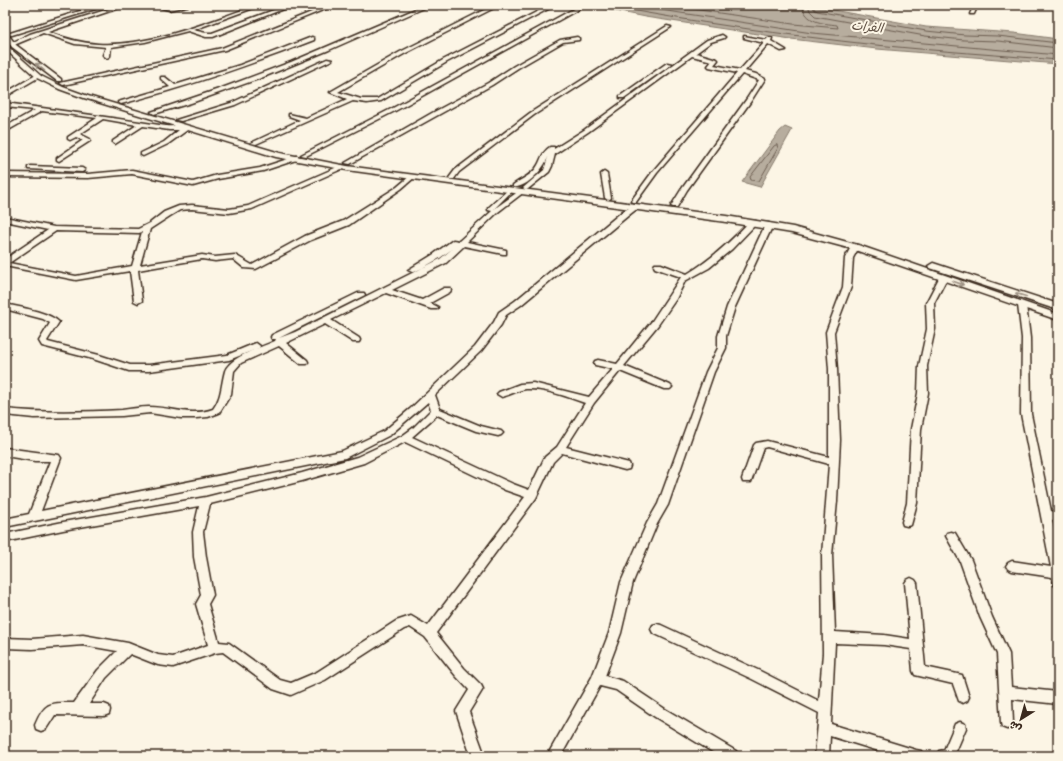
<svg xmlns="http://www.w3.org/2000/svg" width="1063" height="761" viewBox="0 0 1063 761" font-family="'Architects Daughter','Playpen Sans Arabic',sans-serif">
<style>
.water{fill:#b7ad9e;stroke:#85796b}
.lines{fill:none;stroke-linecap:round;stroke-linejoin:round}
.shore{stroke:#6d5e51;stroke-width:1}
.minor-casing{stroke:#3b2a1e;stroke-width:3}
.major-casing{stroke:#3b2a1e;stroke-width:3}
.minor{fill:#fcf5e5;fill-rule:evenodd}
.major{fill:#fcf5e5;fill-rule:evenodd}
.oneway{stroke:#9c9082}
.labels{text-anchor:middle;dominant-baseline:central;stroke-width:4;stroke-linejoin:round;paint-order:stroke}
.far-water-label{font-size:13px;font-style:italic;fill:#605144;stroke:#fcf5e5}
</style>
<rect width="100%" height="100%" fill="#fcf5e5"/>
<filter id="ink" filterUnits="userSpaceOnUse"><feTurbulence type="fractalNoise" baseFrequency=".025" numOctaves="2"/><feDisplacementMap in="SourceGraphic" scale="8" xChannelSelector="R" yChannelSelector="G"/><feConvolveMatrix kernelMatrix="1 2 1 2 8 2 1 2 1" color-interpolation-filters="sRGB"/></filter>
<g filter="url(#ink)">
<g class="water">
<path d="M585 5H805L926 27 1014 33 1058 39V64L877 49 791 39 645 17Z"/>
<path d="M785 127 792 130 760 187 742 182 780 131Z"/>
</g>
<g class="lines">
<g class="shore">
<path d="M603 5C693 22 785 35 876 45 937 51 998 55 1058 60"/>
<path d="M628 5 812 33 1058 55"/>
<path d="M666 5 793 24 838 28 837 25C822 23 806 23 802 5"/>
<path d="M808 5 810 11 815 16 925 36 964 40 998 41 1058 48"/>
<path d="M813 5 814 9 817 11 926 31 965 35 998 36 1058 43"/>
<path d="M777 145 778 148 759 181 751 180 750 177 774 146Z"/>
</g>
<defs>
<g id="minor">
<path d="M121 5H128L48 32C64 38 80 43 98 44 148 47 209 22 256 5H262L193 30 206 33H212L287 5H293L213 37H206L188 31 145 42 111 47 110 56 107 58 103 55 106 47 75 44 43 33 14 45 9 44 30 34Z"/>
<path d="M151 5 169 8 191 5 169 10Z"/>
<path d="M329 5H335L225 50 63 85 60 83 222 48Z"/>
<path d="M425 5H431L329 50 261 78 191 103 154 114 151 112 222 88 291 62Z"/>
<path d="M550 5H556L447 62 381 101 367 103 353 101 256 144 251 143 300 120 289 116V114L306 118 347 99 330 92 400 52 490 7 494 8 404 54 338 92 361 99H377L443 60Z"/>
<path d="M974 5H978L974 14H970Z"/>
<path d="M577 7 581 8 395 111 306 156 301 155 391 109Z"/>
<path d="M667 26 671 27 534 115 459 172 454 179H450L449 178 455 170 530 113Z"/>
<path d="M722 35 725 37 724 38 711 42 696 53 717 59 718 60 714 65 740 70 764 43 744 38V36L766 40 768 38H772L771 41 786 50 781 51 768 44 745 71 756 74 765 79 751 101 687 190 677 207H673L671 206 681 190 746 100 759 80 742 74 657 173 636 202H632L631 201 653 171 737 73 709 67 708 66 712 61 692 56 588 132 555 154 552 166 549 172 528 189 526 190 523 188 544 170 548 157C544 169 526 189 513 187V185C521 179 533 175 538 165 542 158 542 152 550 147H554V149L584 130 707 40Z"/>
<path d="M312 37 314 38V40C250 65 187 87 121 104L118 102 170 87 161 79V77H165L175 85 240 65Z"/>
<path d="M577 37 579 38V40L563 42 518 68 492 85 350 164 345 163 432 113 488 83 514 66 560 40Z"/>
<path d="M327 59 332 60 235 105 181 121 176 120 231 103Z"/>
<path d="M667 63 672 64 624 98H620V96Z"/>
<path d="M36 75 41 76 5 97V93Z"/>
<path d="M5 103C59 110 113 118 166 126 173 127 184 124 190 128L168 144 143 156 141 155V153L164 142 179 130H169L143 126 115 144 113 143V141L137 125 103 119 80 134 90 139V141L59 161 57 160V158L83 140 76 137 70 140 68 139V137L97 118 42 111 5 132V127L35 110 5 107Z"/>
<path d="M297 156 300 158 299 159 263 171 218 179 193 186 132 174 88 178 5 177V173L88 174 132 170 193 182 217 175 260 168Z"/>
<path d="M342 165 345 167 344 168 252 209 229 213 192 209 180 210 170 216 150 229 140 265 202 255 215 257 235 255 252 265 305 236 343 221 397 187 410 176H414L415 177 401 189 349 225 311 240 256 269 244 268 233 259 215 261 202 259 138 270 142 301 138 303 134 301 130 271 76 280 5 266V259L48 230 5 221V217L54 227 138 229 150 223 164 212 179 206 192 205 229 209 248 206ZM56 231 139 233 142 232 132 266 76 276 9 263Z"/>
<path d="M30 166 82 168 85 170 82 172 28 169V167Z"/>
<path d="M604 172 607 174 611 198 608 200 605 198 601 174Z"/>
<path d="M509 189 512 191 494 209 519 191 521 190 524 192 498 212 467 242 506 250V254H503L464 246 446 263 392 290 422 300 444 288H450L451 290 450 292 430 303 438 307 437 309H431L386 293 331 320 359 338 360 340 359 342H353L325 324 286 343 307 360 308 362 307 364H301L279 346 241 363 234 371 231 394 219 413 208 417 196 418H181L150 413 122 416 34 418 5 415V409C43 413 83 412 122 410 131 409 140 407 149 407 171 407 191 417 213 409 222 397 221 385 225 371 230 357 262 347 275 341L276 339H272L271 337 272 335 358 293H364L365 295 279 338 295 332 440 259 452 249 440 258 415 272H412L408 270 434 254 453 240 459 241 492 211 488 210V208Z"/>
<path d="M636 205 640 207 638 208 629 215 521 305 506 315 501 325 481 351 435 395 440 409 481 426 501 431 503 433 501 435 498 436 476 431 437 415 412 437 513 484 529 490 545 457 557 447 585 403C567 397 546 388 526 389 518 390 510 395 502 397L497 394 499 392 520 384 533 383 589 397 613 369 595 365 594 363 595 361 598 360 617 364 652 321 681 277 655 268 654 266 655 264H661L687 274C711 260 731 241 750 221H756L757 223 732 249 709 268 685 281 676 299 658 325 624 366 670 385 672 387 670 389H664L620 371 594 403 566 447 629 463 630 466 629 469 625 470 562 453 553 462 536 498 436 633 464 668 481 685 483 689 469 712 485 756H471L456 711 469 690 456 676 425 637 410 627 404 629 325 680 291 695 273 689 223 652 215 653 173 667 158 665 130 654 106 678 89 704H104L109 706 110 710 109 714 104 716 55 715 46 729 41 731 36 729 35 725C45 701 51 703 74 703L98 670 117 651 83 645 32 649 5 648V638L32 639 83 635 128 643 158 655 173 657 208 645 196 604 201 595 194 557 193 532 199 506 63 530 5 542V534L63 522 206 497 302 473 357 457 402 436 413 428 431 410 428 402 390 435 345 458 5 527V519L29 514 50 461H35L5 456V448L59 455 61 458 41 511 342 451 384 431 410 409 475 347 494 322 499 312 515 301 623 211ZM405 442 505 490 525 497 428 626 411 616 396 621 317 672 291 683 280 680 229 643 219 642 208 604 213 595 206 557 203 532 210 504 302 481 364 463Z"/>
<path d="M766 223H769L773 225 735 307 726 336V348L714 372 668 505 657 524 633 582 621 633 605 676 623 681 665 709 736 751 738 756H719L655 717 616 690 600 686 561 756H547L592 677 609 633 621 582 647 523 658 504 706 372 718 348V336L727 307Z"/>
<path d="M852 245H855L859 247 853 258 851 287 834 332 837 369 840 440 837 501 832 555 835 632 884 635 910 639 905 583 907 580 911 578 915 580 917 583 925 667 962 675 969 697 967 701 963 703 959 701 953 684 915 675 913 671 911 649 884 645 835 643 831 724 916 750 921 751 923 756H895L830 736 829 756H815L819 713 752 679 653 633 651 629 653 625 657 624 661 625 760 671 819 701 823 653 822 555 829 464 767 447 763 448 751 482H743L742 479 754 445 756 443 767 441 829 457V369L826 332 843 287 845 258Z"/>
<path d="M940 276H946L947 278 934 303 935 329 927 366 928 393 921 429 917 503 911 525 907 526 903 525 902 522 907 503 911 429 918 393 919 366 927 329 926 303Z"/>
<path d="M1019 303H1022L1026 305 1030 338 1031 414 1051 511 1058 513V521L1052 520 1058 548V587L1054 585 1052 577 1012 571 1008 569 1006 566 1008 563 1012 561 1051 567 1021 414 1022 338 1018 305Z"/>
<path d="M5 304C19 307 49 312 59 322L47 341 48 342 99 355 130 365H149L227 355 256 343 260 346 259 348 229 360 149 371H129L93 359 42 346 39 341 50 323 43 319 5 309Z"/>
<path d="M951 532 955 533 971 560 992 617 1009 654 1011 687 1058 692V704L1012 699 1013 723 1012 727 1007 729 1002 727 1001 723 997 654 980 617 960 561 946 536 947 533Z"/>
<path d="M960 722 965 724 966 728 954 756H937L939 751 944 750 955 724Z"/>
</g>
<g id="major">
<path d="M99 5H108L12 35 7 34Z"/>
<path d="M6 37H10L16 45 61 79V81H57L12 47 5 38Z"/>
<path d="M5 44 41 76 63 87 88 96 280 153 347 166 726 216 793 227 858 245 1058 314V320L852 249 792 233 726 222 347 170 276 157 84 98 59 89 37 78 5 49Z"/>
<path d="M933 263 1058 304V310L930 268 928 266Z"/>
</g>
</defs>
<use href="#minor" class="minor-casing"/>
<use href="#major" class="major-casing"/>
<use href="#minor" class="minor"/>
<use href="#major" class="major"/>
</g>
<defs><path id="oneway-shaft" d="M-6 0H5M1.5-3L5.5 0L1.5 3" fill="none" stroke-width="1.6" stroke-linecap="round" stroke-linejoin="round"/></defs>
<g class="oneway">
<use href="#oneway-shaft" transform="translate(40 67) rotate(-140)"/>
<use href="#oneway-shaft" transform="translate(958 283) rotate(19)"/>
<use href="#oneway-shaft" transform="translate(1021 295) rotate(-162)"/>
</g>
</g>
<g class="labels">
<g class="far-water-label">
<text transform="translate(867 27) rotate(6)">الفرات</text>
</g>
</g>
<rect width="1063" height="761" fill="none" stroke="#fcf5e5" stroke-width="20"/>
<rect x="10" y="10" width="1043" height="741" fill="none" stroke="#3b2a1e" stroke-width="1.5" filter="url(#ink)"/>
<g transform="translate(1021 719) rotate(217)" stroke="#fcf5e5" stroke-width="3" paint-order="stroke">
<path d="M0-3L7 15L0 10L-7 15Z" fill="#3b2a1e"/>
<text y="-6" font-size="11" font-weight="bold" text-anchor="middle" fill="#3b2a1e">ش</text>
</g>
</svg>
